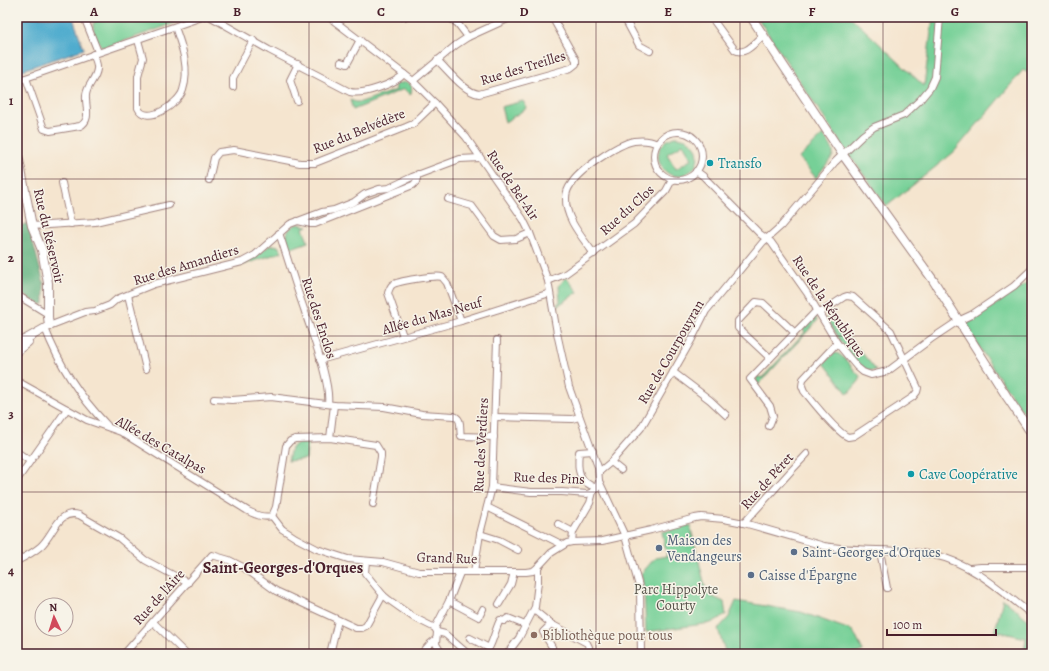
<svg xmlns="http://www.w3.org/2000/svg" width="1049" height="671" viewBox="0 0 1049 671" font-family="Alegreya,serif">
<style>
.green{fill:#76d097;stroke:#607861;fill-rule:evenodd}
.forest{fill:#60b280;stroke:#556856}
.water{fill:#50acce;stroke:#4d667c}
.lines{fill:none;stroke-linecap:round;stroke-linejoin:round}
.street-casing{stroke:#a0827d;stroke-width:8}
.secondary-casing{stroke:#a0827d;stroke-width:10}
.street{stroke:#fff;stroke-width:6}
.secondary{stroke:#fff;stroke-width:8}
.grid{fill:none;stroke:#4a1f2b;stroke-width:1;stroke-opacity:0.55}
.culture-dot{fill:#0f9aa8;stroke:#f7f3e8;stroke-width:1.5}
.service-dot{fill:#5c6f8a;stroke:#f7f3e8;stroke-width:1.5}
.education-dot{fill:#8d6e63;stroke:#f7f3e8;stroke-width:1.5}
.labels{text-anchor:middle;dominant-baseline:central;stroke-width:3;stroke-linejoin:round;paint-order:stroke}
.street-label{font-size:14px;fill:#4a1f2b;stroke:#f7f3e8}
.culture-label{font-size:14px;fill:#0d838f;stroke:#f7f3e8;text-anchor:start}
.service-label{font-size:14px;fill:#4e5e75;stroke:#f7f3e8;text-anchor:start}
.park-label{font-size:14px;fill:#57544b;stroke:#f7f3e8}
.education-label{font-size:14px;fill:#785e54;stroke:#f7f3e8;text-anchor:start}
.quarter-label{font-size:16px;font-weight:bold;fill:#4a1f2b;stroke:#f7f3e8}
.neatline{fill:none;stroke:#4a1f2b;stroke-width:1.5}
.grid-label{font-size:13px;text-anchor:middle;font-weight:bold;fill:#4a1f2b}
</style>
<rect width="100%" height="100%" fill="#f7f3e8"/>
<filter id="ink" filterUnits="userSpaceOnUse"><feTurbulence type="fractalNoise" baseFrequency=".025" numOctaves="2"/><feDisplacementMap in="SourceGraphic" scale="8" xChannelSelector="R" yChannelSelector="G"/><feConvolveMatrix kernelMatrix="1 2 1 2 8 2 1 2 1" color-interpolation-filters="sRGB"/></filter>
<filter id="wash" filterUnits="userSpaceOnUse"><feTurbulence type="fractalNoise" baseFrequency=".012" numOctaves="4" result="noise"/><feDisplacementMap in="SourceGraphic" scale="16" xChannelSelector="R" yChannelSelector="G"/><feGaussianBlur stdDeviation="0.9" result="paint"/><feColorMatrix in="noise" values="0 0 0 0 0 0 0 0 0 0 0 0 0 0 0 0 0 1.4 0 .05"/><feComposite in="paint" operator="in"/></filter>
<g filter="url(#wash)">
<rect width="100%" height="100%" fill="#f5e5cf"/>
<g class="green">
<path d="M108 17H192L107 47H102C97 41 91 30 94 22Z"/>
<path d="M757 17H851L924 86 933 17H1032V75L1023 70 954 152 887 206 842 145Z"/>
<path d="M407 82 411 85C412 89 412 92 410 95L404 89 353 110 350 100 356 102H361L396 90 395 84Z"/>
<path d="M523 101 527 108 505 122 501 107Z"/>
<path d="M823 135C828 142 834 148 833 156L816 178 799 158Z"/>
<path d="M674 137C689 137 701 146 697 162 696 167 692 171 687 173 664 187 643 148 674 137ZM683 144 692 159 676 169 667 154Z"/>
<path d="M297 224 308 226 303 228 308 242 289 249C286 237 284 230 297 224Z"/>
<path d="M274 245 278 246 282 252 236 267 248 261 269 246Z"/>
<path d="M566 277 578 292 556 307V305L560 302 559 286Z"/>
<path d="M1032 280V425L992 367 965 325Z"/>
<path d="M829 313 876 370C871 371 867 371 864 368 851 360 834 331 826 318Z"/>
<path d="M815 316 817 321 758 385 756 380 757 376 762 378 805 332 802 328Z"/>
<path d="M836 353C843 354 853 370 860 376V380L848 394 824 363 833 354Z"/>
<path d="M298 443H308L306 459 288 461 291 448Z"/>
<path d="M690 525 707 594 724 602 726 615 711 623 646 632 644 589 641 574 655 558 667 556 662 532Z"/>
<path d="M1003 599 1031 622 1032 621V654H1024L1026 638 995 631Z"/>
<path d="M736 601 801 612 853 631 863 651 855 654H726L718 629 729 617Z"/>
</g>
<path class="forest" d="M28 223 44 284V304H39L17 291V227Z"/>
<path class="water" d="M17 17H74V21L84 49 17 72Z"/>
</g>
<g filter="url(#ink)">
<g class="lines">
<defs>
<g id="street">
<path d="M84 17 98 52"/>
<path d="M211 17 269 50 350 92C363 95 395 84 404 74"/>
<path d="M329 17 413 81 435 103 466 137 523 219 530 233 548 281 557 333 569 387 598 467 599 481 625 536 640 590 641 654"/>
<path d="M403 17H404"/>
<path d="M449 17 458 24 468 37"/>
<path d="M624 17 639 45 650 51"/>
<path d="M711 17 735 50C746 56 755 42 763 36"/>
<path d="M138 40 143 58 138 76V108C146 126 179 104 183 90 190 69 182 46 175 27"/>
<path d="M437 60C448 70 464 92 479 94L571 68 576 64V60L552 17"/>
<path d="M341 62 347 64 360 40"/>
<path d="M26 78 44 129 50 131 80 126C92 120 85 106 86 95 87 85 96 79 97 69 98 64 95 59 93 54"/>
<path d="M17 81 202 17"/>
<path d="M413 81 456 45 468 37 512 17"/>
<path d="M233 87V78L253 40"/>
<path d="M297 101 290 80 298 64"/>
<circle cx="678" cy="156" r="24"/>
<path d="M696 171 703 176 760 234 771 242 807 293 837 343 857 367 863 372 871 375 888 371 931 339 958 321 971 315 1014 286 1032 269"/>
<path d="M209 180 214 158 219 152 234 150 300 163H315L406 127 413 124 435 103"/>
<path d="M62 183 71 224"/>
<path d="M448 199 472 206 494 236 501 240 516 239 530 233"/>
<path d="M298 221 311 224H315L413 185 416 182 418 174"/>
<path d="M32 226 95 222 169 205"/>
<path d="M279 233C288 259 295 284 304 309 311 332 331 382 328 404"/>
<path d="M594 254C583 238 565 219 566 198 566 193 568 188 571 184 579 170 618 144 634 141 642 140 650 140 657 144"/>
<path d="M548 281 565 274 634 224 666 191 672 180"/>
<path d="M17 295 48 314"/>
<path d="M128 295 146 369"/>
<path d="M820 313 844 297 847 296 853 297 891 331 918 388 917 392 913 397 854 436 848 437C837 433 813 402 804 391L802 386 803 379 837 343"/>
<path d="M49 326 85 312 95 311 110 305 117 299 154 284 242 262 255 255 290 224 322 212 334 210 354 202 365 194 379 189 389 188 412 177 460 159 480 158"/>
<path d="M45 328C59 365 80 397 107 425"/>
<path d="M403 336 388 293C389 290 390 287 392 285 397 281 436 275 442 277L447 283 461 321"/>
<path d="M770 358 738 328V321L756 302 763 303 794 332"/>
<path d="M320 360 461 321 550 293"/>
<path d="M673 372 710 400 726 415"/>
<path d="M17 381 87 420 121 432 248 511C256 515 263 518 272 516"/>
<path d="M214 399 232 400 271 397 334 405 384 407 422 414 454 416C463 419 459 429 461 436L494 437"/>
<path d="M495 417 572 419 579 417"/>
<path d="M769 426 773 416 770 406 750 379 817 310"/>
<path d="M330 438 334 405"/>
<path d="M593 451 579 452C577 470 578 482 597 488"/>
<path d="M17 452 30 461"/>
<path d="M611 462 621 470"/>
<path d="M599 472 611 462 641 428 692 339 706 311 763 242 781 226 835 162 863 135 874 127 904 115 920 100 930 88 935 77 940 17"/>
<path d="M17 480 67 409"/>
<path d="M492 487 531 492H562L587 494 593 492 597 488 599 481"/>
<path d="M487 507 563 545"/>
<path d="M272 516 282 529 296 538 317 549 348 559 383 562 419 572H526L533 571 538 567 551 553 567 543 572 542 602 541 651 530 695 518 701 517 724 519 744 523 824 546C861 552 898 548 934 555 972 563 1003 592 1032 615"/>
<path d="M272 516 276 507 286 446 290 441 295 439 330 438 376 445 381 453V457L373 504"/>
<path d="M744 523 790 472 807 454"/>
<path d="M558 524 573 532"/>
<path d="M480 534 499 540 518 550"/>
<path d="M572 542 573 532 590 503 593 492"/>
<path d="M880 551 887 588"/>
<path d="M17 561C25 557 34 552 41 546 54 534 58 509 79 515L119 538 145 560 188 583"/>
<path d="M366 561 365 573 383 595 389 600 413 617 435 628"/>
<path d="M970 568 981 567H1032"/>
<path d="M474 572 480 534 492 487 497 340"/>
<path d="M449 601 479 617 483 609"/>
<path d="M499 604 511 584 514 572"/>
<path d="M534 610 551 624 587 643 589 647 588 654"/>
<path d="M153 622 186 654"/>
<path d="M551 624 543 632 552 647"/>
<path d="M437 632 445 634 468 654"/>
<path d="M470 638 489 648C494 639 495 630 500 620L504 621 508 618 525 625"/>
<path d="M124 654 212 555 229 560 243 567 276 591 356 628H362L366 626 383 595"/>
<path d="M330 654 338 620"/>
<path d="M421 654 431 643 436 639"/>
<path d="M442 654 436 644 437 632 435 628 449 601 460 573"/>
<path d="M507 654 519 638 535 607 538 582V567"/>
</g>
<g id="secondary">
<path d="M751 17 843 155 933 280 1007 397 1032 434"/>
<path d="M17 150 32 226 42 250 48 283V317L49 326 17 344"/>
<path d="M17 351 28 342"/>
</g>
</defs>
<use href="#street" class="street-casing"/>
<use href="#secondary" class="secondary-casing"/>
<use href="#street" class="street"/>
<use href="#secondary" class="secondary"/>
</g>
</g>
<path class="grid" d="M166 17V654M309 17V654M453 17V654M596 17V654M740 17V654M883 17V654M17 179H1032M17 336H1032M17 492H1032"/>
<g class="culture-dot">
<circle cx="710" cy="163" r="4"/>
<circle cx="911" cy="474" r="4"/>
</g>
<g class="service-dot">
<circle cx="659" cy="548" r="4"/>
<circle cx="794" cy="552" r="4"/>
<circle cx="751" cy="575" r="4"/>
</g>
<circle class="education-dot" cx="534" cy="635" r="4"/>
<g class="labels">
<g class="street-label">
<text transform="translate(523 68) rotate(-17)">Rue des Treilles</text>
<text transform="translate(359 131) rotate(-22)">Rue du Belvédère</text>
<text transform="translate(513 185) rotate(56)">Rue de Bel-Air</text>
<text transform="translate(627 210) rotate(-42)">Rue du Clos</text>
<text transform="translate(49 236) rotate(77)">Rue du Réservoir</text>
<text transform="translate(186 265) rotate(-17)">Rue des Amandiers</text>
<text transform="translate(829 306) rotate(56)">Rue de la République</text>
<text transform="translate(432 316) rotate(-16)">Allée du Mas Neuf</text>
<text transform="translate(319 318) rotate(72)">Rue des Enclos</text>
<text transform="translate(671 352) rotate(-60)">Rue de Courpouyran</text>
<text transform="translate(161 445) rotate(30)">Allée des Catalpas</text>
<text transform="translate(481 445) rotate(-87)">Rue des Verdiers</text>
<text transform="translate(549 478) rotate(2)">Rue des Pins</text>
<text transform="translate(767 481) rotate(-48)">Rue de Péret</text>
<text transform="translate(447 558) rotate(2)">Grand Rue</text>
<text transform="translate(159 597) rotate(-48)">Rue de l'Aire</text>
</g>
<g class="culture-label">
<text x="718" y="163">Transfo</text>
<text x="919" y="474">Cave Coopérative</text>
</g>
<g class="service-label">
<text x="667" y="540">Maison des<tspan x="667" dy="16">Vendangeurs</tspan></text>
<text x="802" y="552">Saint-Georges-d'Orques</text>
<text x="759" y="575">Caisse d'Épargne</text>
</g>
<g class="park-label">
<text x="676" y="589">Parc Hippolyte<tspan x="676" dy="16">Courty</tspan></text>
</g>
<g class="education-label">
<text x="542" y="635">Bibliothèque pour tous</text>
</g>
<g class="quarter-label">
<text x="283" y="568">Saint-Georges-d'Orques</text>
</g>
</g>
<rect width="1049" height="671" fill="none" stroke="#f7f3e8" stroke-width="44"/>
<g transform="translate(54 617) rotate(356)"><circle r="19" fill="#f7f3e8" stroke="#b29e9c"/>
<path d="M0-3L7 15L0 10L-7 15Z" fill="#d1495b"/>
<text y="-6" font-size="11" font-weight="bold" text-anchor="middle" fill="#4a1f2b">N</text>
</g>
<path d="M887 629v6h109v-6" fill="none" stroke="#4a1f2b" stroke-width="2"/>
<text x="893" y="629" font-size="12" fill="#4a1f2b" stroke="#f7f3e8" stroke-width="3" paint-order="stroke">100 m</text>
<rect x="22" y="22" width="1005" height="627" class="neatline"/>
<g class="grid-label">
<text x="94" y="16">A</text>
<text x="237" y="16">B</text>
<text x="381" y="16">C</text>
<text x="524" y="16">D</text>
<text x="668" y="16">E</text>
<text x="812" y="16">F</text>
<text x="955" y="16">G</text>
<text x="11" y="105">1</text>
<text x="11" y="262">2</text>
<text x="11" y="418">3</text>
<text x="11" y="575">4</text>
</g>
</svg>
